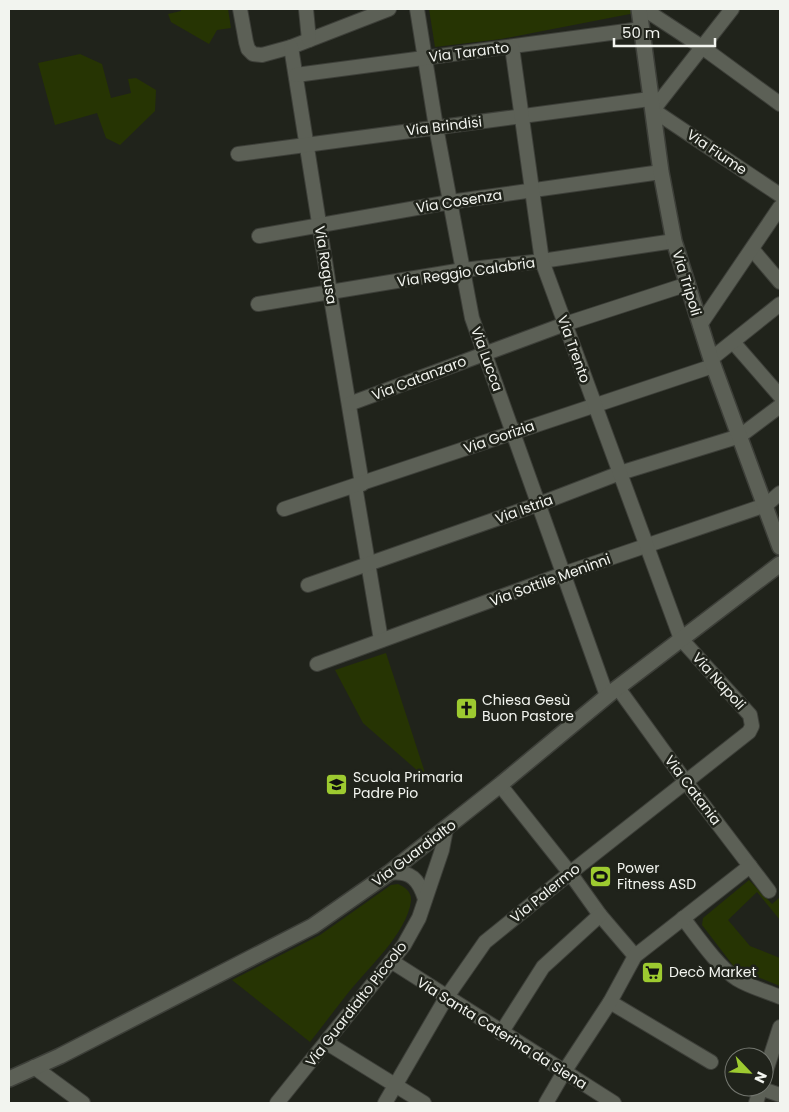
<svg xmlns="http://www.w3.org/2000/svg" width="789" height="1112" viewBox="0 0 789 1112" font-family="Poppins,sans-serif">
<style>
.green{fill:#263403}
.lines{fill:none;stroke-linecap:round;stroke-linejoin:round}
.street-casing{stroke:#3d3f39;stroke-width:16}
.secondary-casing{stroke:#3d3f39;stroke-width:18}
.street{stroke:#5c6056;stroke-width:14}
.secondary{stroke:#5c6056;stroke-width:15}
.labels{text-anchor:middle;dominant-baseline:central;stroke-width:5;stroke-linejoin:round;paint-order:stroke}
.street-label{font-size:14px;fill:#f2f4ef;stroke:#20231b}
.poi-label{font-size:14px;fill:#f2f4ef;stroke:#20231b;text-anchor:start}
</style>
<rect width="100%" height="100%" fill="#20231b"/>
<g class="green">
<path d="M181 9H228L231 28 217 30 209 44 171 22 168 14 181 11Z"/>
<path d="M429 9H635V13L501 39 435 47Z"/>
<path d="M80 54 102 64 111 98 131 93 128 79 136 78 156 90 155 111 120 145 106 138 97 113 55 125 38 63Z"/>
<path d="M386 653 427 779 363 723 335 670Z"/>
<path d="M749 880 772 904 780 897V920L757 892 728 920 750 946 780 958V986L735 968 702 925 703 918Z"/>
<path d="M398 884C405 887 412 892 411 901 407 933 368 968 348 993 335 1009 323 1026 310 1042L232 980 320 935 391 885Z"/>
</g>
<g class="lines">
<defs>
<g id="street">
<path d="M240 9 246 42 248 49 253 54 262 55 291 47 389 9"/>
<path d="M306 9 309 40"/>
<path d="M417 9 436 127 472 318 607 696"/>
<path d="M644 9 702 47 780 104"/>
<path d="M732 9 653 110 780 195"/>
<path d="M291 47 330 292 362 484"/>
<path d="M296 75 641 29"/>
<path d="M238 154 650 99"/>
<path d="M259 236 450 202 661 172"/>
<path d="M752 249 780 282"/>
<path d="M258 304 463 270 542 261 674 241"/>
<path d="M700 325 780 207"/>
<path d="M733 342 780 396"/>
<path d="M711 359 780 304"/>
<path d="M349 404 565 324 688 284"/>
<path d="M355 486 381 640"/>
<path d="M284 509 713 366"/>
<path d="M308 585 539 504 620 473 740 436 780 406"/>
<path d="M317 664 563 574 766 505 780 493"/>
<path d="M618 688 686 782 769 891"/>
<path d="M500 785 570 873 600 915 635 956"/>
<path d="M389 873C411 870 419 880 425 899"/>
<path d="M683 918C697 936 718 967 737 979 750 987 766 991 780 997"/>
<path d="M391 961 614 1103"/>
<path d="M610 1002 711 1062"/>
<path d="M501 1033 543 967 600 915"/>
<path d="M327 1043 424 1103"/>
<path d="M34 1067 83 1103"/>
<path d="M764 1077 780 1027"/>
<path d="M760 1088 780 1095"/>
<path d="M277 1103 404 945 419 918 442 850 446 829"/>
<path d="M385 1103 446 998 485 942 570 873 749 732 752 726 750 715 681 639 542 261 512 47"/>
<path d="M546 1103 564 1072 610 1002 635 956 750 866"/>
<path d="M756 1103 761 1087"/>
</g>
<g id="secondary">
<path d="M639 9 661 172 674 241 711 359 780 547"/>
<path d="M9 1079 60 1056 313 926 389 873 500 785 612 692 780 564"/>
</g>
</defs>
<use href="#street" class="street-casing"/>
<use href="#secondary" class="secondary-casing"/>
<use href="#street" class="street"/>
<use href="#secondary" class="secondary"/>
</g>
<defs>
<symbol id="church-square" viewBox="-11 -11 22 22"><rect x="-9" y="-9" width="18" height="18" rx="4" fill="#9dca30" stroke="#20231b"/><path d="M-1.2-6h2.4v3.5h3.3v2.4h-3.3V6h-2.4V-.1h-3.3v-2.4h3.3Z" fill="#111"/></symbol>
<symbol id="school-square" viewBox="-11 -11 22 22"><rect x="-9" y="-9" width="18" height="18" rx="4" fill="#9dca30" stroke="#20231b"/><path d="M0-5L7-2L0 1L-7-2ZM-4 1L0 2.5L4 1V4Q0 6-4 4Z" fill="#111"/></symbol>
<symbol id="stadium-square" viewBox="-11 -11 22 22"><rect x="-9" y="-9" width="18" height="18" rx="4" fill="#9dca30" stroke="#20231b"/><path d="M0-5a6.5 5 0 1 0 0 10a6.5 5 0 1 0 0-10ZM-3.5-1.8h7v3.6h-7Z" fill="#111"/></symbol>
<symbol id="supermarket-square" viewBox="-11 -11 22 22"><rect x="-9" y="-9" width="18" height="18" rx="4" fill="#9dca30" stroke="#20231b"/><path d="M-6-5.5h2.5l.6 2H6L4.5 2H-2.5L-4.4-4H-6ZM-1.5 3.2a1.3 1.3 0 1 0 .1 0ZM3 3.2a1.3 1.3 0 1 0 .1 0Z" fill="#111"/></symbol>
</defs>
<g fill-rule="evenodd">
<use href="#church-square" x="454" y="696" width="25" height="25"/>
<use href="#school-square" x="324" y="772" width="25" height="25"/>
<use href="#stadium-square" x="588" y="864" width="25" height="25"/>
<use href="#supermarket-square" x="640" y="960" width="25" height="25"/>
</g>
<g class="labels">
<g class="street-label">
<text transform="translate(469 52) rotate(-7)">Via Taranto</text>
<text transform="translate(444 126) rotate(-7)">Via Brindisi</text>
<text transform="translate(717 152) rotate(34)">Via Fiume</text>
<text transform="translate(459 201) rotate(-9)">Via Cosenza</text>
<text transform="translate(326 265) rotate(81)">Via Ragusa</text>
<text transform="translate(466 272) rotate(-8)">Via Reggio Calabria</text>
<text transform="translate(687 283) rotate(73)">Via Tripoli</text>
<text transform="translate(574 349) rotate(70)">Via Trento</text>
<text transform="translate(487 359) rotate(70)">Via Lucca</text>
<text transform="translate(419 378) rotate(-21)">Via Catanzaro</text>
<text transform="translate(499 437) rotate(-19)">Via Gorizia</text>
<text transform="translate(524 509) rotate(-20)">Via Istria</text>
<text transform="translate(550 580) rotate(-20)">Via Sottile Meninni</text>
<text transform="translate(719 681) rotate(48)">Via Napoli</text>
<text transform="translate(693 790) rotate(53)">Via Catania</text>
<text transform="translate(414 853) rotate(-37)">Via Guardialto</text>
<text transform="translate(545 893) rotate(-39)">Via Palermo</text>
<text transform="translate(356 1004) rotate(-52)">Via Guardialto Piccolo</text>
<text transform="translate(502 1033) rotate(32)">Via Santa Caterina da Siena</text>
</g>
<g class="poi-label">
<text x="482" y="700">Chiesa Gesù<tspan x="482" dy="16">Buon Pastore</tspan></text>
<text x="353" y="777">Scuola Primaria<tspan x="353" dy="16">Padre Pio</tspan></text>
<text x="617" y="868">Power<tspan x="617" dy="16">Fitness ASD</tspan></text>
<text x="669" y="972">Decò Market</text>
</g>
</g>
<rect width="789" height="1112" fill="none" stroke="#f2f4ef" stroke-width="20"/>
<g transform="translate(749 1072) rotate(115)"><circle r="24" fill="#20231b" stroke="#747770"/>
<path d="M0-4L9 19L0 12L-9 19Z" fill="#9dca30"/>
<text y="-8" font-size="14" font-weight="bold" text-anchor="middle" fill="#f2f4ef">N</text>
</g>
<path d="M614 38v8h101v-8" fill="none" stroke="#f2f4ef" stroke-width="2.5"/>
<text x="622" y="38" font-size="15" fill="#f2f4ef" stroke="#20231b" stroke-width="4" paint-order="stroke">50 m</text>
</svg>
